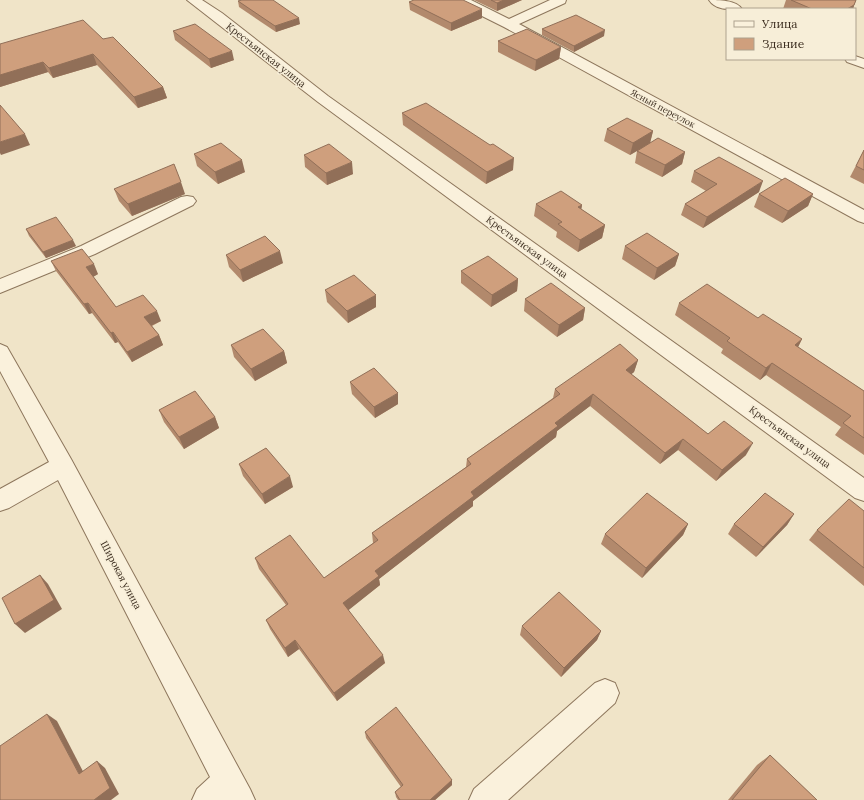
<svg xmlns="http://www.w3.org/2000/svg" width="864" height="800" viewBox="0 0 864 800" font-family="Lora,serif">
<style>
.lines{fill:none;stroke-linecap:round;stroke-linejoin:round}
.minor-casing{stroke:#8d765c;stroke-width:2}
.minor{fill:#faf1dc;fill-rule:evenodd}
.wall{fill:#b2896c}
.shaded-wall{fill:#916f58}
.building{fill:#cf9f7d;stroke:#916f58}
.labels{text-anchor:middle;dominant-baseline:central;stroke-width:3;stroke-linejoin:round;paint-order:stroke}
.far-street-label{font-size:9px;fill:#3d2e20;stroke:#f7eed8}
.street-label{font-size:10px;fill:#3d2e20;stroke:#f7eed8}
</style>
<rect width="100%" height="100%" fill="#f0e4c8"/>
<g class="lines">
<defs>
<g id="minor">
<path d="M187 0H202L222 13 328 96 864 478V501L855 498 318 102Z"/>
<path d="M455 0H471L509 19 550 0H566L565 3 519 24 864 210V223L858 221 504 27 456 3Z"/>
<path d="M709 0C719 0 736 0 742 9 731 9 716 11 709 0Z"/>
<path d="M855 56 864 59V68L847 62 845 59H855Z"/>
<path d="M187 196 193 197 196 201 193 205 95 254 0 293V279L81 246 181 197Z"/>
<path d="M0 344 7 347 71 459 250 789 255 800H192L197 789 210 777 58 480 9 508 0 511V489L49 462 0 371Z"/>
<path d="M605 679 615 683 619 693 615 703 508 800H469L474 789 595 683Z"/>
</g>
</defs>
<use href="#minor" class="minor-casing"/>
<use href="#minor" class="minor"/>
</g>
<g class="wall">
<path d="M474 0H522L497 11Z"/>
<path d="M786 0H856L853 9H783Z"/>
<path d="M238 1 300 24 276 32 239 7Z"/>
<path d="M409 2 482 18 451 31 410 10Z"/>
<path d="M542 29 604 36 574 52 542 35Z"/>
<path d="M173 31 234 60 211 68 175 40Z"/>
<path d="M103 39 163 87 167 98 138 108 97 65 53 78 48 72 0 87V44Z"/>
<path d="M498 41 561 47 559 59 535 71 498 52Z"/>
<path d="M402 113 513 170 486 184 403 125Z"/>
<path d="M607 129 653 131 650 143 685 152 682 164 662 177 635 163 637 151 630 155 604 141Z"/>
<path d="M864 150V184L850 177Z"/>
<path d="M194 154 245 172 218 184 197 166Z"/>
<path d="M304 155 353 174 327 185 305 167Z"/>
<path d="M694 171 759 192 703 228 681 215 685 204 706 191 691 182Z"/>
<path d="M114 189 185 194 132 216 119 201Z"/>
<path d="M759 194H813L808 206 782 223 754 207Z"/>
<path d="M536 204 582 205 581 209 605 225 602 238 578 252 556 237 557 232 534 216Z"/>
<path d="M26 229 76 246 46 258 29 236Z"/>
<path d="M625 246 679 254 675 266 654 280 622 259Z"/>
<path d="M226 255 283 263 243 282 229 267Z"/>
<path d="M51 261 98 274 93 277 116 307 161 321 152 326 159 335 163 345 132 362 118 342 115 343 92 313 89 314 56 271Z"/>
<path d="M461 271 518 279 517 291 491 307 461 283Z"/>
<path d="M325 290 376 307 348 323 327 302Z"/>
<path d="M525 299 585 308 583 320 557 337 524 311Z"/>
<path d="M679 303 758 318 802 339 798 347 864 391V455L835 435 841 427 766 375 760 380 721 353 723 349 675 315Z"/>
<path d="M231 345 284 351 287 363 255 381 234 357Z"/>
<path d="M638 360 634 372 631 374 708 434 746 455 716 481 678 450 660 464 590 406 557 431 556 437 473 501V506L379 579 380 585 348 610 385 663 337 701 299 649 288 657 270 629 266 620 286 605 259 569 255 558 324 578 373 543 372 533 466 467 467 459 553 398 555 389Z"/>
<path d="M350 382 398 404 375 418 352 394Z"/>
<path d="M159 410 215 417 219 428 184 449 164 422Z"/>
<path d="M239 464 293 487 265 504 243 476Z"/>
<path d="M864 511V586L809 540 817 530Z"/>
<path d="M794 514 787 525 756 557 728 534 734 524Z"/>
<path d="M688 524 683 535 642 578 601 544 605 534Z"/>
<path d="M522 626 601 631 597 640 561 677 520 635Z"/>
<path d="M365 732 452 780V785L435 800H398L396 797 395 792 401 787 366 738Z"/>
<path d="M770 755 817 800H728L757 765Z"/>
</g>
<g class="shaded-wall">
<path d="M504 0H522L497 11V3Z"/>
<path d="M854 5 853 9H847Z"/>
<path d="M482 9V18L451 31V23Z"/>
<path d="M299 18 300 24 276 32 275 26Z"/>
<path d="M605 30 604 36 574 52V46Z"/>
<path d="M561 47 559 59 535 71 536 60Z"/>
<path d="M232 51 234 60 211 68 209 59Z"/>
<path d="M93 54 97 65 53 78 49 68Z"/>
<path d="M43 62 48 72 0 87V75Z"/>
<path d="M163 87 167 98 138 108 134 97Z"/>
<path d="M653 131 650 143 630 155 633 143Z"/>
<path d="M25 134 30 145 1 155 0 153V142Z"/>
<path d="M685 152 682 164 662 177 665 165Z"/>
<path d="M514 158 513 170 486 184 487 172Z"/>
<path d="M242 160 245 172 218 184 215 172Z"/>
<path d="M352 162 353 174 327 185 326 173Z"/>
<path d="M763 181 759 192 703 228 707 217Z"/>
<path d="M181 182 185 194 132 216 128 204Z"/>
<path d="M813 194 808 206 782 223 788 211Z"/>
<path d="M582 205 580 217 578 207Z"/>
<path d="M605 225 602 238 578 252 580 240Z"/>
<path d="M73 240 76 246 46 258 43 252Z"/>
<path d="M280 251 283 263 243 282 240 270Z"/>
<path d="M679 254 675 266 654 280 657 268Z"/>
<path d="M94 264 98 274 91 278 86 267Z"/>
<path d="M518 279 517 291 491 307 492 295Z"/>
<path d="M376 295V307L348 323 347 311Z"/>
<path d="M88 303 92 313 89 314 84 304Z"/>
<path d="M585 308 583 320 557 337 559 325Z"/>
<path d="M157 311 161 321 148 327 144 317Z"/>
<path d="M113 332 118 342 115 343 111 333Z"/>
<path d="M159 335 163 345 132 362 127 352Z"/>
<path d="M802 339 796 351 795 345Z"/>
<path d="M284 351 287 363 255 381 251 369Z"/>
<path d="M638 360 634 372 622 382 626 370Z"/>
<path d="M772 363 766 375 760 380 766 368Z"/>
<path d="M398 393V404L375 418 374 407Z"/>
<path d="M593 394 590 406 557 431 556 437 473 501V506L379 579 380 585 345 613 343 603 375 571 555 423Z"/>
<path d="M215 417 219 428 184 449 179 437Z"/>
<path d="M683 439 678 450 660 464 665 453Z"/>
<path d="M753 443 746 455 716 481 722 470Z"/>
<path d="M290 476 293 487 265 504 262 494Z"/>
<path d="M794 514 787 525 756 557 763 547Z"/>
<path d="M688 524 683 535 642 578 646 568Z"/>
<path d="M40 575 48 584 62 609 25 633 15 624Z"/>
<path d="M601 631 597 640 561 677 564 668Z"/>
<path d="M295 640 299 649 288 657 285 648Z"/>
<path d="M383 655 385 663 337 701 334 693Z"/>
<path d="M47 714 57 721 88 781 79 774Z"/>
<path d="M97 761 105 768 119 794 111 800H94Z"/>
<path d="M452 780V785L435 800H430Z"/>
</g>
<g class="building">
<path d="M242 0H273L299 18 275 26 238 1Z"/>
<path d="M414 0H463L482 9 451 23 409 2Z"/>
<path d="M491 0H504L497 3Z"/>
<path d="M791 0H856L854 5 847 9H812Z"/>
<path d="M576 15 605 30 574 46 542 29Z"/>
<path d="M83 20 103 39 113 37 163 87 134 97 93 54 49 68 43 62 0 75V44Z"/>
<path d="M195 24 232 51 209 59 173 31Z"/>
<path d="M527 29 561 47 536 60 498 41Z"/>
<path d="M426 103 490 145 493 144 514 158 487 172 402 113Z"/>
<path d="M0 105 25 134 0 142Z"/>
<path d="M627 118 653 131 633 143 607 129Z"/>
<path d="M658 138 685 152 665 165 637 151Z"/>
<path d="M221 143 242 160 215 172 194 154Z"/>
<path d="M329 144 352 162 326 173 304 155Z"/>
<path d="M864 150V170L856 166Z"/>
<path d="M719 157 763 181 707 217 685 204 717 184 694 171Z"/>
<path d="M174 164 181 182 128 204 114 189Z"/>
<path d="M785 178 813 194 788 211 759 194Z"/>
<path d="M561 191 582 205 578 207 605 225 580 240 558 224 562 222 536 204Z"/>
<path d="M56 217 73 240 43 252 26 229Z"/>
<path d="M647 233 679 254 657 268 625 246Z"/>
<path d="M265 236 280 251 240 270 226 255Z"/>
<path d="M82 249 94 264 86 267 116 307 143 295 157 311 144 317 159 335 127 352 113 332 111 333 88 303 84 304 51 261Z"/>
<path d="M488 256 518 279 492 295 461 271Z"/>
<path d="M354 275 376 295 347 311 325 290Z"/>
<path d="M551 283 585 308 559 325 525 299Z"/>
<path d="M707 284 758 318 763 314 802 339 795 345 864 391V438L843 423 851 416 772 363 766 368 727 341 730 338 679 303Z"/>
<path d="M263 329 284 351 251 369 231 345Z"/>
<path d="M620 344 638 360 626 370 708 434 724 421 753 443 722 470 683 439 665 453 593 394 555 423 558 426 471 492 474 496 375 571 379 576 343 603 383 655 334 693 295 640 285 648 266 620 288 604 255 558 290 535 324 578 378 540 372 533 471 464 467 459 560 394 555 389Z"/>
<path d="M374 368 398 393 374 407 350 382Z"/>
<path d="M195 391 215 417 179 437 159 410Z"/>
<path d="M266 448 290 476 262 494 239 464Z"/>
<path d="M647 493 688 524 646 568 605 534Z"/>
<path d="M765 493 794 514 763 547 734 524Z"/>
<path d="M849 499 864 511V568L817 530Z"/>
<path d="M40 575 54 600 15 624 2 598Z"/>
<path d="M559 592 601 631 564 668 522 626Z"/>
<path d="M396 707 452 780 430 800H400L395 792 403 785 365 732Z"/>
<path d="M47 714 79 774 97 761 110 788 94 800H0V746Z"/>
<path d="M770 755 817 800H732Z"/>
</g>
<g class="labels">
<g class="far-street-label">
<text transform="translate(663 108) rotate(28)">Ясный переулок</text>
</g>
<g class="street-label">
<text transform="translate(266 55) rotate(38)">Крестьянская улица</text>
<text transform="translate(527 247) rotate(36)">Крестьянская улица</text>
<text transform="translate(790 437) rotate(36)">Крестьянская улица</text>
<text transform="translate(121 575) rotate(62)">Широкая улица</text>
</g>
</g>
<rect x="726" y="8" width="130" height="52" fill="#f7eed8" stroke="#ada18e"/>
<rect x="734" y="21" width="20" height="6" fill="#faf1dc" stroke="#ada18e"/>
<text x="762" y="28" font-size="12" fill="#3d2e20">Улица</text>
<rect x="734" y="38" width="20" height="12" fill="#cf9f7d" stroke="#ada18e"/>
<text x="762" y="48" font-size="12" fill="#3d2e20">Здание</text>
</svg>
